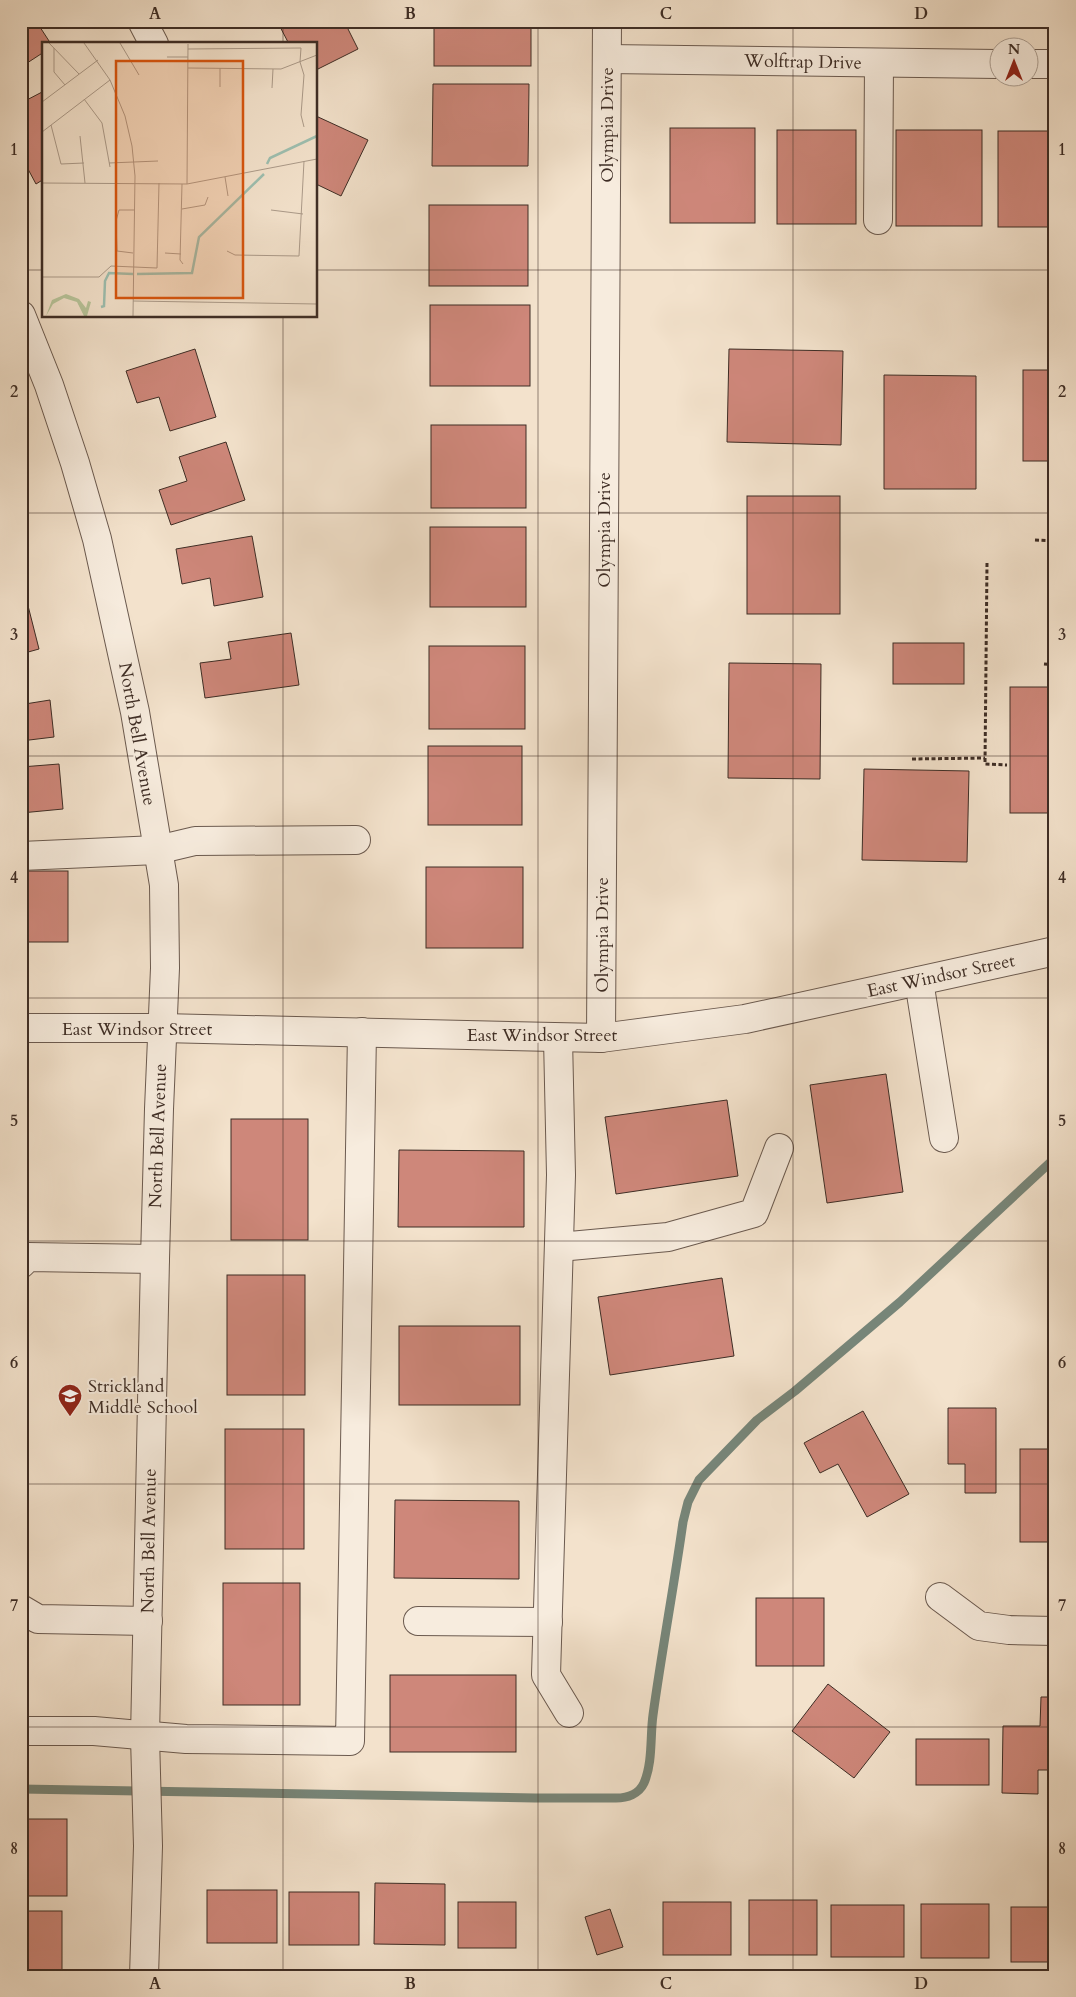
<svg xmlns="http://www.w3.org/2000/svg" width="1076" height="1997" viewBox="0 0 1076 1997" font-family="Cardo,serif">
<style>
.lines{fill:none;stroke-linecap:round;stroke-linejoin:round}
.stream{stroke:#778578;stroke-width:9}
.building{fill:#ce877a;stroke:#3e2d25}
.minor-casing{stroke:#6b5a4f;stroke-width:30}
.path{stroke:#3e2d25;stroke-width:3;stroke-dasharray:4 2.5;stroke-linecap:butt}
.minor{stroke:#f7ecde;stroke-width:28}
.grid{fill:none;stroke:#3e2d25;stroke-width:1;stroke-opacity:0.55}
.labels{text-anchor:middle;dominant-baseline:central;stroke-width:4;stroke-linejoin:round;paint-order:stroke}
.street-label{font-size:18px;fill:#3e2d25;stroke:#f7ecde}
.poi-label{font-size:18px;fill:#3e2d25;stroke:#f7ecde;text-anchor:start}
.inset-river{fill:none;stroke:#9dbfb0;stroke-width:2.5}
.inset-road{fill:none;stroke:#ab9a89;stroke-width:1}
.view{fill:#d7550e;fill-opacity:0.15;stroke:#d7550e;stroke-width:2.5}
.inset-edge{fill:none;stroke:#3e2d25;stroke-width:2.5}
.neatline{fill:none;stroke:#3e2d25;stroke-width:2}
.grid-label{font-size:16px;text-anchor:middle;font-weight:bold;fill:#3e2d25}
</style>
<rect width="100%" height="100%" fill="#f3e2cc"/>
<filter id="stains"><feTurbulence type="fractalNoise" baseFrequency=".004" numOctaves="4"/><feColorMatrix values="0 0 0 0 .2 0 0 0 0 .09 0 0 0 0 .02 0 0 0 .5 -.17"/></filter>
<radialGradient id="worn" r=".72"><stop offset=".6" stop-color="#630" stop-opacity="0"/><stop offset="1" stop-color="#630" stop-opacity=".3"/></radialGradient>
<g class="lines">
<path class="stream" d="M21 1789 535 1798H616C627 1798 639 1794 644 1783 653 1762 650 1736 653 1715 662 1650 674 1586 683 1522L688 1502 699 1480 757 1420 795 1391 900 1302 1055 1158"/>
</g>
<g class="building">
<path d="M21 21H36L51 44H44V52L21 67Z"/>
<path d="M277 21H344L358 49 316 70V44H289Z"/>
<rect x="434" y="21" width="97" height="45"/>
<path d="M433 84H529L528 166H432Z"/>
<path d="M44 91V179L36 184 21 156V103Z"/>
<path d="M316 116 368 140 341 196 316 184Z"/>
<rect x="670" y="128" width="85" height="95"/>
<rect x="777" y="130" width="79" height="94"/>
<rect x="896" y="130" width="86" height="96"/>
<rect x="998" y="131" width="57" height="96"/>
<rect x="429" y="205" width="99" height="81"/>
<rect x="430" y="305" width="100" height="81"/>
<path d="M195 349 216 417 170 431 159 397 137 403 126 371Z"/>
<path d="M729 349 843 351 841 445 727 442Z"/>
<rect x="1023" y="370" width="32" height="91"/>
<path d="M884 375 976 376V489H884Z"/>
<rect x="431" y="425" width="95" height="83"/>
<path d="M226 442 245 500 171 525 159 490 187 481 179 457Z"/>
<rect x="747" y="496" width="93" height="118"/>
<rect x="430" y="527" width="96" height="80"/>
<path d="M252 536 263 597 214 606 210 578 182 584 176 549Z"/>
<path d="M21 586H23L39 649 21 654Z"/>
<path d="M291 633 299 685 205 698 200 663 231 659 228 642Z"/>
<rect x="893" y="643" width="71" height="41"/>
<rect x="429" y="646" width="96" height="83"/>
<path d="M729 663 821 664 820 779 728 778Z"/>
<path d="M21 685 25 704 50 700 54 737 21 741Z"/>
<rect x="1010" y="687" width="45" height="126"/>
<rect x="428" y="746" width="94" height="79"/>
<path d="M59 764 63 809 21 813V767Z"/>
<path d="M864 769 969 771 967 862 862 860Z"/>
<rect x="426" y="867" width="97" height="81"/>
<rect x="21" y="871" width="47" height="71"/>
<path d="M886 1074 903 1192 827 1203 810 1085Z"/>
<path d="M727 1100 738 1176 616 1194 605 1117Z"/>
<rect x="231" y="1119" width="77" height="121"/>
<path d="M399 1150 524 1151V1227H398Z"/>
<rect x="227" y="1275" width="78" height="120"/>
<path d="M722 1278 734 1356 610 1375 598 1297Z"/>
<rect x="399" y="1326" width="121" height="79"/>
<path d="M948 1408H996V1493H965V1464H948Z"/>
<path d="M863 1411 909 1494 867 1517 838 1464 820 1473 804 1443Z"/>
<rect x="225" y="1429" width="79" height="120"/>
<rect x="1020" y="1449" width="35" height="93"/>
<path d="M395 1500 519 1501V1579L394 1578Z"/>
<rect x="223" y="1583" width="77" height="122"/>
<rect x="756" y="1598" width="68" height="68"/>
<rect x="390" y="1675" width="126" height="77"/>
<path d="M828 1684 890 1732 854 1778 792 1731Z"/>
<path d="M1041 1697H1055V1770H1038V1794L1002 1793 1003 1726H1040Z"/>
<rect x="916" y="1739" width="73" height="46"/>
<rect x="21" y="1819" width="46" height="77"/>
<path d="M375 1883 445 1884V1945L374 1944Z"/>
<rect x="207" y="1890" width="70" height="53"/>
<rect x="289" y="1892" width="70" height="53"/>
<rect x="749" y="1900" width="68" height="55"/>
<rect x="458" y="1902" width="58" height="46"/>
<rect x="663" y="1902" width="68" height="53"/>
<rect x="921" y="1904" width="68" height="54"/>
<rect x="831" y="1905" width="73" height="52"/>
<rect x="1011" y="1907" width="44" height="55"/>
<path d="M610 1909 623 1947 597 1955 585 1917Z"/>
<rect x="21" y="1911" width="41" height="65"/>
</g>
<g class="lines">
<defs>
<g id="minor">
<path d="M142 21 154 44"/>
<path d="M607 59 998 64"/>
<path d="M1028 64H1055"/>
<path d="M878 220 879 63"/>
<path d="M21 315 49 385 75 463 97 539 135 712 164 885 165 968 159 1109 155 1259 145 1737 148 1846 144 1976"/>
<path d="M21 856 157 850 195 841 356 840"/>
<path d="M919 981 944 1138"/>
<path d="M21 1028H162L601 1038 745 1019 1055 951"/>
<path d="M558 1038 561 1175 546 1675 569 1713"/>
<path d="M601 1038 607 21"/>
<path d="M559 1247 668 1237 754 1213 779 1148"/>
<path d="M21 1264 28 1257 155 1259"/>
<path d="M940 1597 979 1626 1009 1630 1055 1631"/>
<path d="M21 1609 38 1619 148 1621"/>
<path d="M418 1621 548 1622"/>
<path d="M21 1731H94L186 1739 350 1741 362 1032"/>
</g>
</defs>
<use href="#minor" class="minor-casing"/>
<g class="path">
<path d="M1035 540 1055 541"/>
<path d="M987 563 985 764 1007 765"/>
<path d="M1044 664 1055 665"/>
<path d="M912 759 985 758"/>
</g>
<use href="#minor" class="minor"/>
</g>
<path class="grid" d="M283 21V44M538 21V1976M793 21V1976M21 270H44M316 270H1055M283 316V1976M21 513H1055M21 756H1055M21 998H1055M21 1241H1055M21 1484H1055M21 1727H1055"/>
<defs>
<symbol id="school-pin" viewBox="-11 -11 22 30"><path d="M0 17L-7.5 6A9.5 9.5 0 1 1 7.5 6Z" fill="#8f2418" stroke="#f7ecde"/><path d="M0-5L7-2L0 1L-7-2ZM-4 1L0 2.5L4 1V4Q0 6-4 4Z" fill="#fff"/></symbol>
</defs>
<g fill-rule="evenodd">
<use href="#school-pin" x="56" y="1382" width="28" height="38"/>
</g>
<g class="labels">
<g class="street-label">
<text transform="translate(803 62) rotate(1)">Wolftrap Drive</text>
<text transform="translate(607 125) rotate(-90)">Olympia Drive</text>
<text transform="translate(604 530) rotate(-90)">Olympia Drive</text>
<text transform="translate(137 734) rotate(80)">North Bell Avenue</text>
<text transform="translate(602 935) rotate(-90)">Olympia Drive</text>
<text transform="translate(941 976) rotate(-12)">East Windsor Street</text>
<text x="137" y="1029">East Windsor Street</text>
<text x="542" y="1035">East Windsor Street</text>
<text transform="translate(158 1136) rotate(-88)">North Bell Avenue</text>
<text transform="translate(149 1541) rotate(-89)">North Bell Avenue</text>
</g>
<g class="poi-label">
<text x="88" y="1386">Strickland<tspan x="88" dy="21">Middle School</tspan></text>
</g>
</g>
<g transform="translate(42 42)">
<rect width="275" height="275" fill="#f3e2cc"/>
<path d="M24 252 37 257 44 266 46 259 49 260 45 274H42L35 260 22 256 11 262 4 274 10 258Z" fill="#b7c49a"/>
<path class="inset-river" d="M225 122 228 116 275 94M95 232 150 231 157 195 222 132M59 265 62 264 63 239 67 231 91 232"/>
<path class="inset-road" d="M7 1 37 32M42 1 68 38 83 74 90 104 93 134 91 274M78 1 97 33M12 6V30L23 43M146 7 259 6 258 20 262 33 259 73 262 85M125 15H146M146 26 239 27 275 13M178 45V26M230 46 231 27M42 57 60 81 68 125M0 60 56 18M9 83 19 122 42 121M0 90 68 38M38 94 43 141M67 121 116 119M183 135 186 154M0 141 145 142 275 117M140 142 138 218 141 222M145 142 146 2M140 167 163 163 166 155M229 168 261 172M185 209 193 213 257 214 262 119M91 211 75 209 74 179 77 168H92M123 211 139 212M0 235H57L69 224 115 226 117 141M91 259 275 262"/>
<path class="view" d="M74 19H201V256H74Z"/>
<rect width="275" height="275" class="inset-edge"/>
</g>
<rect width="1076" height="1997" fill="none" stroke="#f3e2cc" stroke-width="55"/>
<g transform="translate(1014 62)"><circle r="24" fill="#f7ecde" stroke="#ada094"/>
<path d="M0-4L9 19L0 12L-9 19Z" fill="#8f2418"/>
<text y="-8" font-size="14" font-weight="bold" text-anchor="middle" fill="#3e2d25">N</text>
</g>
<rect x="28" y="28" width="1020" height="1942" class="neatline"/>
<g class="grid-label">
<text x="155" y="19">A</text>
<text x="410" y="19">B</text>
<text x="666" y="19">C</text>
<text x="921" y="19">D</text>
<text x="14" y="155">1</text>
<text x="1062" y="155">1</text>
<text x="14" y="397">2</text>
<text x="1062" y="397">2</text>
<text x="14" y="640">3</text>
<text x="1062" y="640">3</text>
<text x="14" y="883">4</text>
<text x="1062" y="883">4</text>
<text x="14" y="1126">5</text>
<text x="1062" y="1126">5</text>
<text x="14" y="1368">6</text>
<text x="1062" y="1368">6</text>
<text x="14" y="1611">7</text>
<text x="1062" y="1611">7</text>
<text x="14" y="1854">8</text>
<text x="1062" y="1854">8</text>
<text x="155" y="1989">A</text>
<text x="410" y="1989">B</text>
<text x="666" y="1989">C</text>
<text x="921" y="1989">D</text>
</g>
<rect width="100%" height="100%" filter="url(#stains)"/>
<rect width="100%" height="100%" fill="url(#worn)"/>
</svg>
